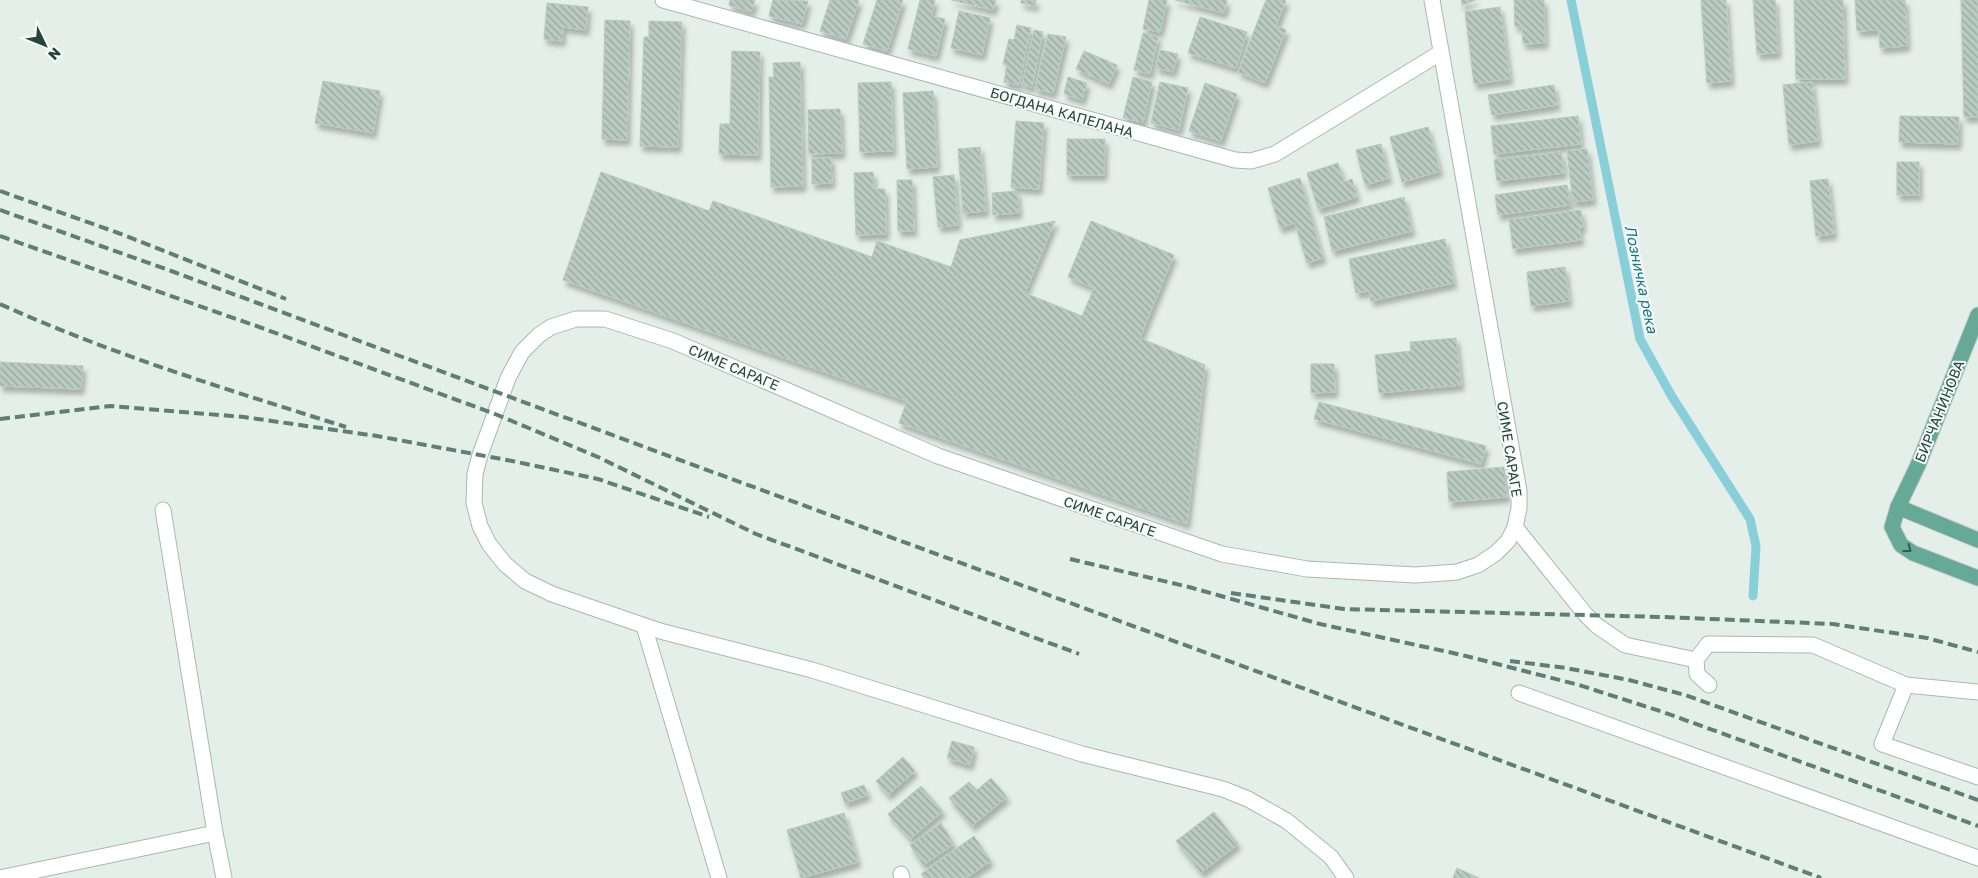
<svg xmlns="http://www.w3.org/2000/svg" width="1978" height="878" viewBox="0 0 1978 878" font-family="'Golos Text',sans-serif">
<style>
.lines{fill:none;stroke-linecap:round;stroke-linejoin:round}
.stream{stroke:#89cfd9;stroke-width:9}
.building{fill:url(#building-back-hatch);stroke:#b6cac1;filter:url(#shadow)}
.minor-casing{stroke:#a7b8b2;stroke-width:17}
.major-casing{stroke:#c1cbc8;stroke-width:17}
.minor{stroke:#fff;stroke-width:15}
.major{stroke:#65a996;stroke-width:15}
.rail{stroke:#5d7f75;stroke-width:4;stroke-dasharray:10 5;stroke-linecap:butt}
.oneway{stroke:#335d51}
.labels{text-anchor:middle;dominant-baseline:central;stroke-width:4;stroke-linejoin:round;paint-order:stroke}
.street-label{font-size:14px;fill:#22443a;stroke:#f6fbf9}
.water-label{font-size:15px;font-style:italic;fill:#157787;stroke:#f6fbf9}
</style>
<defs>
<pattern id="building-back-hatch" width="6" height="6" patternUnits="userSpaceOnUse" patternTransform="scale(1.25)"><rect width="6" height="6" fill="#bacbc3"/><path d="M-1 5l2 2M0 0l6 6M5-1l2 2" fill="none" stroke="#97a69f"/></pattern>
<filter id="shadow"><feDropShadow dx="3" dy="5.5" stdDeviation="2.5" flood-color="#0004"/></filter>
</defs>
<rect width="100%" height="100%" fill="#e5efea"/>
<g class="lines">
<path class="stream" d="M1571 0 1640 339 1671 395 1750 519 1756 546 1753 596"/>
</g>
<g class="building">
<path d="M730 0H755L751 12 729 5Z"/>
<path d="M773 0 808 1 802 24 769 16Z"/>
<path d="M830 0H859L846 39 820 31Z"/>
<path d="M877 0H903L887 51 863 44Z"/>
<path d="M920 0H935L931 16 945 19 936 56 908 49Z"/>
<path d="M951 0H996L993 10Z"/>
<path d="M1021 0H1036L1035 6 1021 3Z"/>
<path d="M1149 0H1167L1160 32 1143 29Z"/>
<path d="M1175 0H1227L1224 13Z"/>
<path d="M1266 0H1286L1276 26 1286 30 1265 83 1238 72Z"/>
<path d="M1461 0H1476L1462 5Z"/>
<path d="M1514 0H1544L1545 43 1523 44 1522 26 1515 27Z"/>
<path d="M1701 0H1726L1731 81 1707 83Z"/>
<path d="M1753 0H1775L1778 53 1757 54Z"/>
<path d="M1794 0H1843L1845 79H1796Z"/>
<path d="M1855 0H1905L1907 46 1880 48 1879 30 1857 31Z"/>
<path d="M1961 0H1978V117H1964Z"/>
<path d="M547 3 588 7 586 30 563 27 562 41 544 39Z"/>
<path d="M1500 7 1510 79 1474 84 1465 12Z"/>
<path d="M959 11 990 18 982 55 951 48Z"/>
<path d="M1200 17 1247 32 1236 68 1188 53Z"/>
<path d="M605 20 630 21 627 140 602 139Z"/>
<path d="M649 21 682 22 678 147 640 146 644 37H649Z"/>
<path d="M1017 25 1031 28 1019 85 1004 82 1007 65 1003 64 1009 39 1014 40Z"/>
<path d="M1034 30 1043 32 1032 87 1022 85Z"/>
<path d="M1143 33 1158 37 1150 74 1134 70Z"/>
<path d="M1048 34 1066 37 1053 93 1035 89Z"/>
<path d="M1160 50 1178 54 1173 72 1156 68Z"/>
<path d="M732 51 760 52 758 155 719 154 720 124H730Z"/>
<path d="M1084 51 1117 65 1109 84 1076 69Z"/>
<path d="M800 62 803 186 771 187 769 77H774L773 63Z"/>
<path d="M1068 77 1087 83 1082 100 1064 94Z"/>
<path d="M1133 77 1152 82 1143 122 1123 118Z"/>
<path d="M323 81 380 91 373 133 315 123Z"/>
<path d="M891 82 893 151 860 152 858 83Z"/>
<path d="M1160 82 1188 88 1179 130 1151 123Z"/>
<path d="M1812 82 1818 141 1789 145 1783 85Z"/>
<path d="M1205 83 1237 94 1221 141 1189 131Z"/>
<path d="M1554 85 1557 105 1492 115 1488 95Z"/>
<path d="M933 91 937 167 907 169 903 93Z"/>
<path d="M840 109 842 153 809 154 808 110Z"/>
<path d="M1578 116 1581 144 1494 154 1491 126Z"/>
<path d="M1900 116 1959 117 1958 144 1899 142Z"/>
<path d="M1016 121 1044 123 1039 189 1011 187Z"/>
<path d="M1428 127 1440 171 1402 182 1390 137Z"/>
<path d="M1067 139H1105L1104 175H1067Z"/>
<path d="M1381 144 1389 178 1365 185 1356 150Z"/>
<path d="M980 147 986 211 963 213 958 149Z"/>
<path d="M1587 149 1593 200 1573 202 1567 151Z"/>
<path d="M1561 152 1564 173 1497 181 1494 160Z"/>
<path d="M812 158H831L832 183 812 184Z"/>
<rect x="1897" y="162" width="22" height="33"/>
<path d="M1338 163 1344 182 1352 179 1357 197 1318 209 1307 173Z"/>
<path d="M601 172 709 211 713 201 872 257 877 241 951 267 960 240 1055 221 1025 293 1082 316 1094 288 1068 277 1091 221 1174 255 1140 338 1205 365 1187 524 899 423 907 401 563 280Z"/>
<path d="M873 172 874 189H885L886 234 856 235 854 173Z"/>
<path d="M954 175 958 225 938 227 933 177Z"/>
<path d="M1300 178 1323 258 1307 263 1295 223 1280 228 1268 188Z"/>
<path d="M1828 179 1834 234 1816 236 1810 181Z"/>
<path d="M897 180H912L914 231H898Z"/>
<path d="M1567 185 1570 205 1498 215 1495 195Z"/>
<path d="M1017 191 1019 213 993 215 992 193Z"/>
<path d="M1404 197 1412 231 1332 251 1324 217Z"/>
<path d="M1581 210 1583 227 1579 228 1581 240 1513 249 1509 220Z"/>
<path d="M1445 239 1454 283 1371 301 1369 291 1356 293 1349 259Z"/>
<path d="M1565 267 1569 301 1531 306 1527 272Z"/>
<path d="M1456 338 1461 385 1379 393 1375 355 1411 351 1410 342Z"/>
<path d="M0 362 83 366 81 389 0 386Z"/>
<path d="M1311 364H1334L1335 392 1311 393Z"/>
<path d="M1319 402 1486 446 1481 464 1314 419Z"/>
<path d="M1504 467 1507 497 1449 502 1447 472Z"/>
<path d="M952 741 974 747 970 765 947 758Z"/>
<path d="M903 757 915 771 888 795 876 781Z"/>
<path d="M991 778 1007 797 972 826 949 798 969 782 977 790Z"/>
<path d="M864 785 868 795 845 803 841 793Z"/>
<path d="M921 786 943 811 910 839 888 814Z"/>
<path d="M1214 812 1238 844 1201 873 1176 841Z"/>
<path d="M844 813 858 862 801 878 787 830Z"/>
<path d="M941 823 954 844 923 865 910 845Z"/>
<path d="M974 836 991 861 966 878H924L921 874Z"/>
<path d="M1457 868 1479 878H1453Z"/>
</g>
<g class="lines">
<defs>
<g id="minor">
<path d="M663 0 1235 160 1251 161 1275 154 1440 53"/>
<path d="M163 510 215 833 224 878"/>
<path d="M1515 527 1586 615 1596 625 1625 645 1696 660"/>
<path d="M644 626 719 878"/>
<path d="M1709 685 1697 674 1696 660 1708 644 1813 645 1906 685 1978 692"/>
<path d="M1906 685 1882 744 1978 777"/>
<path d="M1519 693 1978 858"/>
<path d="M901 874 902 878"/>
<path d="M0 878 215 833"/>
<path d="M1346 878 1331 857 1287 821 1248 799 1223 789 1082 754 812 670 660 631 552 594 525 581 505 564 489 544 480 526 474 503 475 474 480 455 508 378 522 352 539 335 551 327 576 319H605L673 341 938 456 1222 554 1307 569 1416 575 1457 572 1478 565 1496 553 1508 541 1515 527 1519 508V491L1432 0"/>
</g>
<g id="major">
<path d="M1978 315 1918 465 1898 507 1892 527 1901 545 1913 553 1978 578"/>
<path d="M1898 507 1978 540"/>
</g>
</defs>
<use href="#minor" class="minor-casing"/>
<use href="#major" class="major-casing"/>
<use href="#minor" class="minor"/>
<use href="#major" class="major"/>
<g class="rail">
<path d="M0 191 121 234 286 299"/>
<path d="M0 210 174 272 658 452 1821 878"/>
<path d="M0 236 262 328 495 414 598 457 756 534 1079 654"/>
<path d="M0 304C113 355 229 390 346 427"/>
<path d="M0 419 110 406 244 417 377 436 512 461 598 479 709 517"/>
<path d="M1070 559 1189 587 1320 624 1462 655 1579 685 1663 712 1978 826"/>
<path d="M1231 593 1344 609 1664 617 1833 624 1927 638 1978 652"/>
<path d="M1510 661 1566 668 1629 680 1685 695 1978 800"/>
</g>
</g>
<defs><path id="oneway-chevron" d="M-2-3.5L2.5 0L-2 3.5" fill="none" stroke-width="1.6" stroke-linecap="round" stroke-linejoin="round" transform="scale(1.25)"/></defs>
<use class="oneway" href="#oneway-chevron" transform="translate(1908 549) rotate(37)"/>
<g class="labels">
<g class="street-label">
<text transform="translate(1062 112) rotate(16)">БОГДАНА КАПЕЛАНА</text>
<text transform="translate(734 367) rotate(23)">СИМЕ САРАГЕ</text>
<text transform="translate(1939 411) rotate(-68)">БИРЧАНИНОВА</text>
<text transform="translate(1510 449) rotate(81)">СИМЕ САРАГЕ</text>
<text transform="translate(1110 516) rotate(19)">СИМЕ САРАГЕ</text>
</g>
<g class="water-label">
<text transform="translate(1642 279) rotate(78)">Лозничка река</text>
</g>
</g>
<g transform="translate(45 45) rotate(133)" stroke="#f6fbf9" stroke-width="4" paint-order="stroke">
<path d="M0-4L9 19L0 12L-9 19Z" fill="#22443a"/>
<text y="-8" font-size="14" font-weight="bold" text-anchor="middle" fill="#22443a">N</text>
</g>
</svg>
